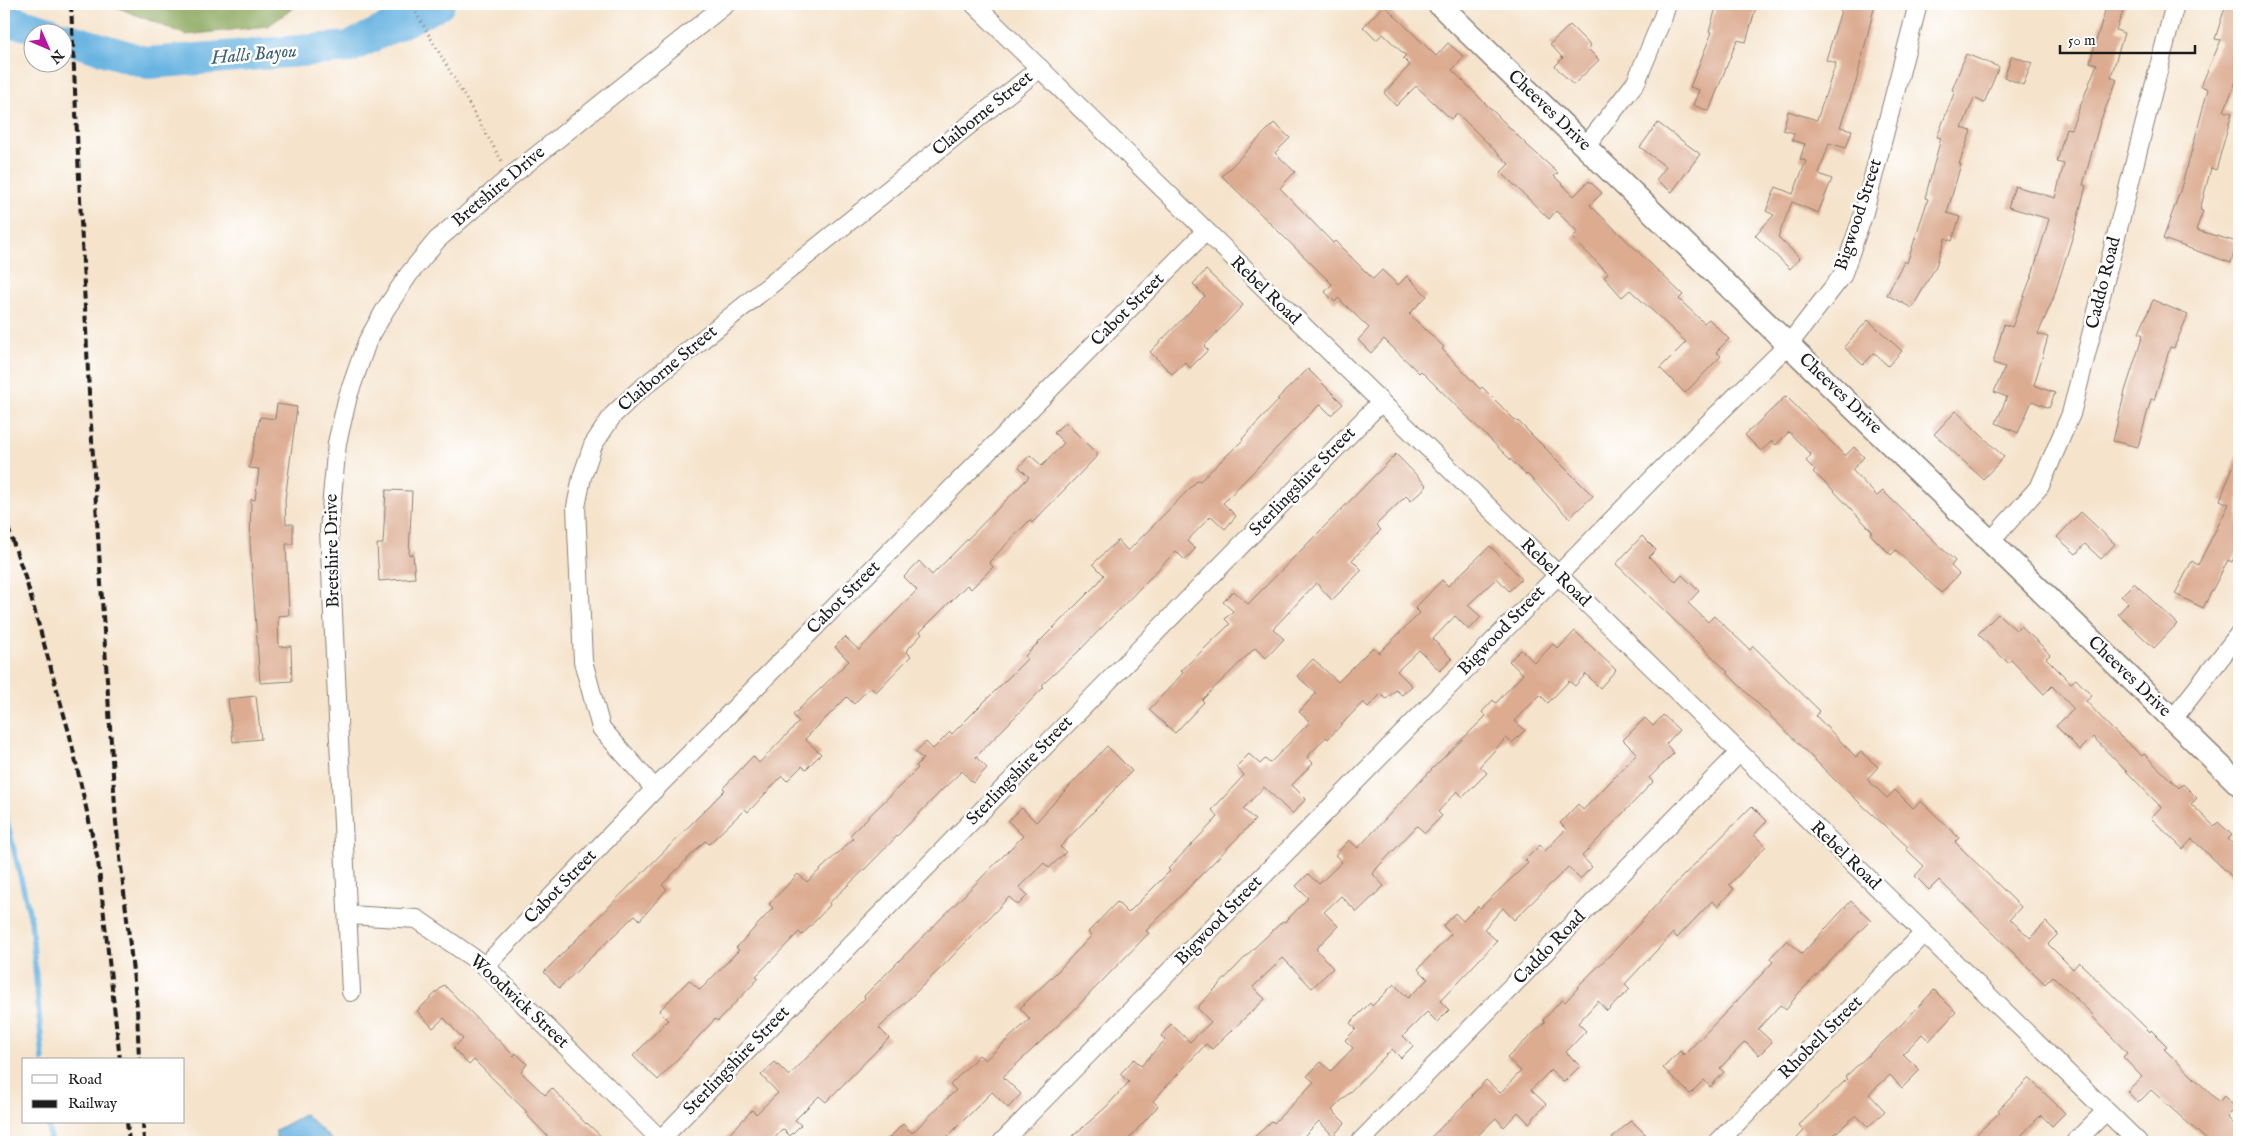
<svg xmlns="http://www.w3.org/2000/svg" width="2243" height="1146" viewBox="0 0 2243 1146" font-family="'IM FELL English',serif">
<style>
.forest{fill:#86a457;stroke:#51603a}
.water{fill:#69b4e1;stroke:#42687e}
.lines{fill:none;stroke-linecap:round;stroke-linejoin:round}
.stream{stroke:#69b4e1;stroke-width:5.5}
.river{stroke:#69b4e1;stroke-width:32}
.building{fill:#dcab90}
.minor-casing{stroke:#888074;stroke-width:20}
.tertiary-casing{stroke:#888074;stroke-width:25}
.path{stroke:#888074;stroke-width:3;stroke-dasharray:1 4;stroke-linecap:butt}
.minor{stroke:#fff;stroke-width:18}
.tertiary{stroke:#fff;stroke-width:22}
.rail{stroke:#1c1c1c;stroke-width:4;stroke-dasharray:8 4;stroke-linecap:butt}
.labels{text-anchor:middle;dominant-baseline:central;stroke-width:5;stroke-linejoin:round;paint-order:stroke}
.street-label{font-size:18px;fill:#1c1c1c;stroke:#fff}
.water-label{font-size:19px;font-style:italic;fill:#3f6075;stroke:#fff}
</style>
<rect width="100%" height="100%" fill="#fff"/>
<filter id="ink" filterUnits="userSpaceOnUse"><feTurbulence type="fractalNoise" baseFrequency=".02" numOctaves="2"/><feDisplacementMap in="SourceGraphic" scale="10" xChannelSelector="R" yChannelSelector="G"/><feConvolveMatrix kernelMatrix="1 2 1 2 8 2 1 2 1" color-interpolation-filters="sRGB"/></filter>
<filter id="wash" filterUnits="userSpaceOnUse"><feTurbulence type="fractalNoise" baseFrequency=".0096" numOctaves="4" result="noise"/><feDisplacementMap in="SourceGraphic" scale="20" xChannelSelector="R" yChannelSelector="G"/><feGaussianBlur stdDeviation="1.12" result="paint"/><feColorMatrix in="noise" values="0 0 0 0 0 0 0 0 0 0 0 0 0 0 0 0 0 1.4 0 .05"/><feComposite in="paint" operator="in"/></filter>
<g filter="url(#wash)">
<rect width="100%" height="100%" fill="#f5e3cb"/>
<path class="forest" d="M109 4H299L268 26 186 35Z"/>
<path class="water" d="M305 1114 334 1142H276V1130Z"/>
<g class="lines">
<g class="stream">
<path d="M4 809 31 920 43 1060"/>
<path d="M48 1122 50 1142"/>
</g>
<g class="river">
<path d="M4 24 16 22 50 32"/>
<path d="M62 37 148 63 350 47 439 4"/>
</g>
</g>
<g id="blocks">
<g class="building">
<path d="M1717 4H1757L1746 42 1737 40 1709 111 1693 105 1699 90 1690 87 1712 32H1709Z"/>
<path d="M1843 4H1875L1856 82 1840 127 1852 130 1846 148 1829 143 1819 174 1832 179 1818 213 1792 202 1778 237 1800 258 1790 269 1755 235 1774 215 1766 211 1776 187 1793 194 1806 161 1800 159 1805 144 1792 140 1794 133 1783 130 1788 111 1817 120 1836 63 1826 60Z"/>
<path d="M2107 4H2126L2116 30 2124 33 2111 77 2117 80 2100 122 2083 185 2086 186 2074 232 2053 299 2038 334 2048 337 2034 385 2055 393 2049 408 2032 401 2018 433 1996 423 2007 397 1994 392 2005 367 1993 363 2004 324 2012 327 2032 275 2049 219 2008 207 2015 186 2055 198 2064 164 2057 162 2066 128 2071 129 2097 64 2090 62Z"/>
<path d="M2226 4 2239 6V74L2224 111 2232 113 2216 170 2211 168 2200 210 2203 211 2196 230 2237 242 2231 263 2163 239 2180 191 2191 153 2208 89 2201 86 2221 40 2215 39Z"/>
<path d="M1384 5 1436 56 1448 43 1464 57 1452 70 1527 145 1558 173 1554 176 1574 196 1589 181 1602 193 1590 205 1683 295 1679 299 1704 323 1709 319 1729 339 1716 352 1721 356 1685 393 1660 368 1686 342 1630 290 1622 297 1604 277 1608 273 1572 238 1578 232 1556 211 1549 219 1501 172 1509 164 1457 113 1451 119 1416 86 1396 106 1384 93 1410 65 1403 58 1406 56 1383 34 1376 40 1363 27Z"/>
<path d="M1570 25 1591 46 1588 49 1599 60 1573 85 1555 66 1563 58 1550 44Z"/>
<path d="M1966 54 1999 67 1984 103 1974 98 1962 128 1971 131 1959 164H1961L1947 213 1960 217 1952 241 1945 238 1936 266 1912 308 1887 295 1904 261 1907 263 1928 199 1925 198 1941 138 1937 137 1955 91 1952 90Z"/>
<path d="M2012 56 2032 63 2023 85 2004 77Z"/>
<path d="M1274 123 1290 138 1275 153 1295 172 1280 188 1333 243 1335 241 1373 279 1382 270 1398 285 1407 276 1427 296 1409 314 1444 347 1442 349 1480 389 1482 387 1517 422 1518 421 1593 496 1569 518 1527 474 1526 475 1421 371 1419 373 1384 339 1371 353 1358 340 1369 328 1338 298 1335 302 1325 292 1332 284 1222 176Z"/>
<path d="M1658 123 1700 154 1672 192 1656 180 1666 167 1640 147Z"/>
<path d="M1206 270 1243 305 1204 346 1208 350 1190 368 1185 362 1172 374 1150 352 1205 296 1193 284Z"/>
<path d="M2153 300 2188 315 2174 348 2170 347 2154 400 2151 399 2138 447 2113 441 2125 391 2143 335 2139 333Z"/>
<path d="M1868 320 1902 351 1888 366 1874 353 1863 365 1844 347Z"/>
<path d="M1308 369 1343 404 1331 415 1320 404 1297 427 1223 503 1236 516 1225 529 1211 516 1187 541 1195 549 1185 560 1176 551 1080 650 1042 685 1044 687 976 757 987 768 973 783 962 771 941 791 865 869 829 903 830 905 802 935 799 932 756 976 759 978 718 1021 715 1019 658 1080 633 1056 668 1020 659 1011 689 980 700 990 739 950 736 948 773 908 769 904 798 874 807 882 853 839 850 835 918 768 916 766 923 759 915 752 926 742 933 749 950 732 952 734 1027 659 1025 656 1098 583 1104 575 1093 564 1118 540 1128 551 1198 480 1200 481 1243 440 1242 439 1279 400 1277 399Z"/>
<path d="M1786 396 1845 456 1854 447 1864 457 1852 470 1877 496 1883 491 1955 561 1951 566 1959 574 1941 593 1896 550 1891 555 1870 534 1872 531 1833 490 1813 472 1815 470 1806 461 1811 455 1789 432 1776 445 1772 441 1761 451 1745 435Z"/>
<path d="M277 404 297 407 285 500 286 524H293V544H286L289 615 278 616 279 647 291 646 292 681 260 683 250 543 251 499 255 500 259 469 249 468 260 417 275 419Z"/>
<path d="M1956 411 2004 457 1983 479 1934 434Z"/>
<path d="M1065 422 1098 455 1032 523 1030 520 989 562 993 567 971 589 967 585 920 632 922 634 906 651 911 656 876 692 870 687 854 704 847 697 805 739 821 754 806 769 802 766 787 781 782 776 748 812 745 809 709 844 705 841 662 885 667 889 640 920 635 915 559 988 544 972 725 790 723 788 753 756 759 763 799 722 793 715 849 661 835 647 845 637 859 650 917 590 904 577 919 561 932 575 1029 477 1019 467 1030 455 1042 466 1064 443 1054 433Z"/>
<path d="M1396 454 1427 486 1411 501 1406 496 1376 525 1381 530 1352 560 1362 570 1332 600 1316 583 1273 629 1284 639 1266 658 1255 648 1202 700 1204 702 1175 733 1149 710 1183 673 1181 671 1230 624 1225 619 1233 611 1223 602 1234 591 1248 604Z"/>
<path d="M2238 454 2239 547 2232 562 2228 560 2203 608 2175 594 2192 561 2198 565 2229 504 2220 500Z"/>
<path d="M386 490 412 491 409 555 413 554 415 578 379 581 377 544H383Z"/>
<path d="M2081 512 2115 544 2101 559 2085 544 2076 554 2057 537Z"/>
<path d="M1642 536 1656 550 1649 557 1676 582 1682 575 1699 591 1688 603 1708 622 1714 616 1750 650 1753 646 1820 711 1816 716 1856 757 1861 752 1878 767 1867 779 1887 798 1895 790 1913 808 1921 801 1959 838 1955 842 2021 907 2010 919 2030 938 2046 922 2058 934 2048 944 2073 969 2079 962 2150 1032 2151 1030 2167 1046 2164 1049 2219 1102 2224 1096 2236 1108 2227 1117 2239 1129V1142H2209L2151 1090 2138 1103 2127 1091 2142 1077 2123 1057 2127 1053 2093 1017 2094 1016 2053 976 2045 984 1939 880 1929 890 1915 876 1924 866 1906 849 1908 847 1836 781 1727 673 1728 672 1616 564Z"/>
<path d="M1490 546 1522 579 1509 591 1497 578 1468 605 1481 617 1469 630 1455 616 1433 639 1452 659 1440 671 1419 650 1397 671 1412 686 1402 695 1396 690 1386 699 1381 694 1368 707 1363 702 1328 739 1326 737 1307 757 1313 763 1292 785 1306 799 1292 814 1264 787 1243 809 1255 820 1146 931 1149 933 1068 1016 1003 1077 1021 1094 1008 1108 992 1092 942 1142H885L903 1124 912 1133 956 1090 950 1085 979 1055 985 1060 1030 1019 1020 1008 1057 972 1091 936 1088 932 1117 902 1128 913 1170 871 1168 869 1218 817 1212 810 1244 775 1236 767 1249 754 1260 764 1265 759 1270 763 1310 722 1299 712 1316 693 1297 676 1313 659 1338 682 1373 647 1379 653 1420 613 1415 608 1442 580 1448 586Z"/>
<path d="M2134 583 2177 624 2154 648 2118 614 2128 603 2121 596Z"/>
<path d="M1998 614 2016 630 2020 626 2040 644 2050 655 2046 658 2071 683 2076 679 2092 696 2086 701 2111 728 2142 756 2144 754 2179 788 2183 784 2197 798 2191 804 2214 826 2218 822 2232 835 2228 839 2239 850V883L2192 839 2183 849 2151 818 2161 807 2093 737 2080 750 2056 726 2074 709 2052 686 2044 694 2011 660 2008 663 1978 634Z"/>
<path d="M1575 631 1616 670 1600 688 1586 674 1575 686 1569 681 1548 703 1540 695 1515 721 1525 730 1512 743 1506 738 1480 766 1487 773 1463 797 1457 791 1438 812 1442 816 1425 833 1417 826 1377 868 1373 874 1384 886 1357 912 1341 896 1324 912 1338 926 1316 949 1333 968 1312 988 1283 958 1253 987 1265 999 1212 1049 1206 1044 1153 1101 1158 1106 1126 1142H1066L1106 1107 1129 1082 1120 1074 1134 1059 1141 1066 1165 1040 1161 1036 1171 1024 1190 1042 1211 1022 1197 1008 1252 950 1283 921 1285 922 1308 898 1296 886 1308 874 1319 884 1342 862 1335 855 1349 840 1358 848 1433 768 1486 716 1482 712 1493 700 1496 703 1523 674 1509 661 1521 650 1535 663 1553 644 1558 649Z"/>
<path d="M256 696 261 739 233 742 228 699Z"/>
<path d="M1663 715 1679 730 1666 744 1674 753 1649 778 1653 782 1582 856 1592 867 1580 879 1568 867 1514 920 1503 908 1484 929 1497 941 1440 1001 1449 1010 1437 1022 1427 1012 1403 1036 1413 1046 1401 1058 1392 1049 1332 1110 1345 1123 1333 1136 1319 1121 1298 1142H1249L1272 1121 1274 1123 1314 1082 1307 1076 1321 1062 1331 1071 1353 1048 1345 1040 1356 1029 1350 1023 1370 1003 1372 1006 1394 984 1408 998 1428 979 1418 969 1451 934 1443 926 1455 913 1463 921 1478 906 1480 908 1528 863 1525 860 1540 845 1545 851 1566 829 1560 823 1578 804 1583 810 1637 754 1623 740 1645 718 1653 726Z"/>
<path d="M1107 746 1132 771 1060 847 1066 852 1049 868 1044 863 1019 887 1028 895 1018 905 1009 897 945 964 879 1028 889 1038 826 1102 819 1096 795 1120 801 1125 790 1136 783 1129 771 1142H722L752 1110 756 1114 778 1093 761 1075 775 1062 789 1076 865 998 864 996 1023 836 1008 821 1022 808 1036 822Z"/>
<path d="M1752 806 1767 821 1754 835 1766 846 1729 885 1734 889 1718 906 1712 901 1677 938 1673 933 1625 984 1630 989 1607 1011 1598 1001 1578 1023 1586 1031 1566 1052 1580 1066 1564 1082 1551 1070 1531 1090 1546 1104 1529 1123 1518 1112 1504 1127 1496 1118 1471 1142H1426L1473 1096 1472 1095 1486 1080 1500 1093 1521 1071 1507 1058 1545 1022 1543 1020 1562 1000 1565 1002 1578 988 1577 987 1616 949 1680 879Z"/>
<path d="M1851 901 1871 920 1797 995 1786 1010 1780 1005 1758 1029 1772 1042 1759 1055 1745 1042 1720 1068 1724 1072 1710 1087 1704 1080 1690 1094 1663 1068 1680 1051 1684 1055 1733 1005 1773 962 1770 958 1787 940 1802 954Z"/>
<path d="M444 985 514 1056 516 1053 527 1064 521 1072 545 1095 552 1088 586 1124 587 1123 607 1142H553L525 1113 527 1112 474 1060 469 1065 453 1048 463 1039 444 1018 433 1028 417 1011Z"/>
<path d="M1934 990 1956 1012 1929 1041 1922 1034 1903 1054 1920 1070 1902 1088 1890 1075 1869 1094 1885 1111 1868 1127 1856 1115 1826 1142H1793L1804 1131 1799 1125 1847 1079 1845 1077 1901 1025Z"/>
<path d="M2029 1078 2065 1113 2052 1126 2041 1115 2015 1142H1968L2000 1112 1998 1110Z"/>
<path d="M1631 1120 1653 1142H1608Z"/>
</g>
</g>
</g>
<g filter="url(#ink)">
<use href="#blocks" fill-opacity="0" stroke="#888074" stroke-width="1"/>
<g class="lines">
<defs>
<g id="minor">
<path d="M974 4 2138 1142"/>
<path d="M1586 146 1636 82 1663 17 1667 4"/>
<path d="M1991 541 2040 486 2071 414 2175 4"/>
<path d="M2173 719 2239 634"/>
<path d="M655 789 601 728 583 661 576 507 582 477 593 445 613 415 637 392 1040 68"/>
<path d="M348 915 417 919 485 966 663 1142"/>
<path d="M485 966 655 789 1205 232"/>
<path d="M351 992 329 530 337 443 348 396 367 342 385 310 409 274 437 240 511 176 726 4"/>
<path d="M660 1140 1380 403"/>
<path d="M1002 1142 1663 468 1789 344 1842 276 1863 216 1918 4"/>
<path d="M1360 1142 1739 753"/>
<path d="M1718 1142 1924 933"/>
<path d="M2075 1142 2106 1111"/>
</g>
<path id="tertiary" d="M1439 4 2239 784"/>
</defs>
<use href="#minor" class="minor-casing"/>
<use href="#tertiary" class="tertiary-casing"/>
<path class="path" d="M411 4 503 163"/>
<use href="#minor" class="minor"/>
<use href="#tertiary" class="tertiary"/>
<g class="rail">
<path d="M71 4 89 393 116 822 137 1007 139 1060"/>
<path d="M4 516 26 580 70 736 98 861 120 1060"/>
<path d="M127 1122 129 1142"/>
<path d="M143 1122 144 1142"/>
</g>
</g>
</g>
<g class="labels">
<g class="street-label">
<text transform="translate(1549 111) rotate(44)">Cheeves Drive</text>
<text transform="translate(983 114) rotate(-39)">Claiborne Street</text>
<text transform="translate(499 187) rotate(-40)">Bretshire Drive</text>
<text transform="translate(1859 215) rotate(-72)">Bigwood Street</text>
<text transform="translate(2104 283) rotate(-76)">Caddo Road</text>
<text transform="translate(1265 291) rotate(44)">Rebel Road</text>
<text transform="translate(1128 310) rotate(-45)">Cabot Street</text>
<text transform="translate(668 369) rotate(-40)">Claiborne Street</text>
<text transform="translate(1840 394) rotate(44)">Cheeves Drive</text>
<text transform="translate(1303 482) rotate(-46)">Sterlingshire Street</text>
<text transform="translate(333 551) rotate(-91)">Bretshire Drive</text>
<text transform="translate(1555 573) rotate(44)">Rebel Road</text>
<text transform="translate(844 598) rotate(-45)">Cabot Street</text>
<text transform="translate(1502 631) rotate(-46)">Bigwood Street</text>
<text transform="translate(2129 677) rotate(44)">Cheeves Drive</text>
<text transform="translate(1020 771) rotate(-46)">Sterlingshire Street</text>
<text transform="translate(1845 856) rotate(44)">Rebel Road</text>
<text transform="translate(561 887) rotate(-46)">Cabot Street</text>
<text transform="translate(1219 921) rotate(-46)">Bigwood Street</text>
<text transform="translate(1550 948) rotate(-46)">Caddo Road</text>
<text transform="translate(519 1002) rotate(43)">Woodwick Street</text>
<text transform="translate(1821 1038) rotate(-45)">Rhobell Street</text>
<text transform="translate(737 1061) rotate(-46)">Sterlingshire Street</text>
</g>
<g class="water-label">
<text transform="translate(254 55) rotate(-5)">Halls Bayou</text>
</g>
</g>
<rect width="2243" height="1146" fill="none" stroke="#fff" stroke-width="20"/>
<rect x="22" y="1058" width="162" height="65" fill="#ffffff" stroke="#a4a4a4"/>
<rect x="32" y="1075" width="25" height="8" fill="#ffffff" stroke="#a4a4a4"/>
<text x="68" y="1084" font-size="15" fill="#1c1c1c">Road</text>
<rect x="32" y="1100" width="25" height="8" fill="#1c1c1c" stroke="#a4a4a4"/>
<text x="68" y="1108" font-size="15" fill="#1c1c1c">Railway</text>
<g transform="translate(48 48) rotate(135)"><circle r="24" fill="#ffffff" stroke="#a4a4a4"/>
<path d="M0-4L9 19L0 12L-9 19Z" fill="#b5179e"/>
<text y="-8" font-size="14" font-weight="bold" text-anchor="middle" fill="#1c1c1c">N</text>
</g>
<path d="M2060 45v8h135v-8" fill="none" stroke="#1c1c1c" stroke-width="2.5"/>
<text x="2068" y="45" font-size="15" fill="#1c1c1c" stroke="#ffffff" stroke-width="4" paint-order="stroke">50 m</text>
</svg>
